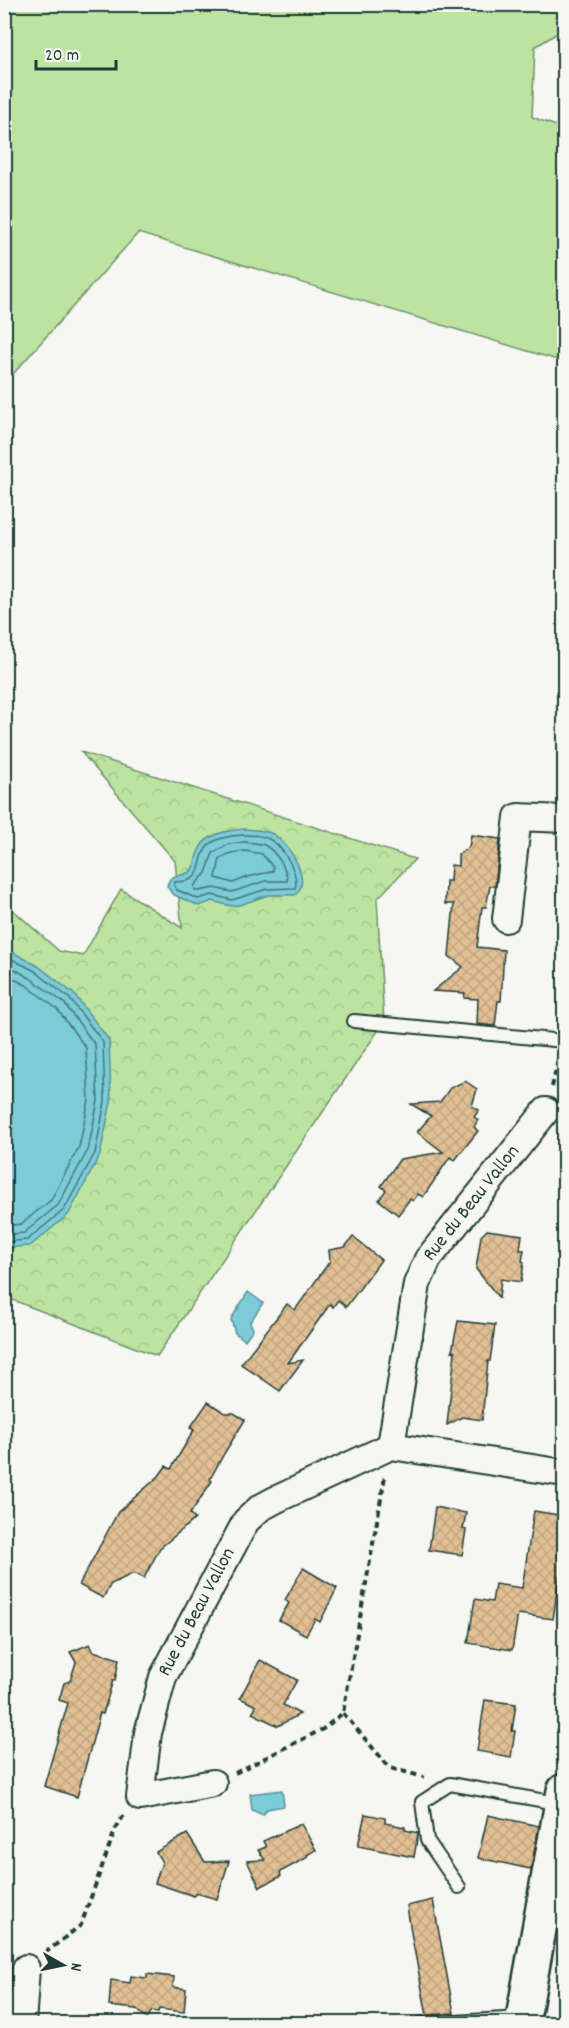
<svg xmlns="http://www.w3.org/2000/svg" width="569" height="2028" viewBox="0 0 569 2028" font-family="Dekko,sans-serif">
<style>
.green{fill:#bce4a0;stroke:#6e906a;stroke-width:1.5}
.forest{fill:url(#forest-crowns);stroke:#6e906a;stroke-width:1.5}
.water{fill:#7ccbd9;stroke:#579297;stroke-width:1.5}
.lines{fill:none;stroke-linecap:round;stroke-linejoin:round}
.shore{stroke:#447676;stroke-width:1.5}
.building{fill:url(#building-cross-hatch);stroke:#1f3d34;stroke-width:1.5}
.lane-casing{stroke:#1f3d34;stroke-width:16}
.street-casing{stroke:#1f3d34;stroke-width:30}
.secondary-casing{stroke:#1f3d34;stroke-width:38}
.path{stroke:#1f3d34;stroke-width:4;stroke-dasharray:6 4.5;stroke-linecap:butt}
.lane{stroke:#f6f6f2;stroke-width:12}
.street{stroke:#f6f6f2;stroke-width:26}
.secondary{stroke:#f6f6f2;stroke-width:33}
.labels{text-anchor:middle;dominant-baseline:central;stroke-width:5;stroke-linejoin:round;paint-order:stroke}
.street-label{font-size:20px;fill:#1f3d34;stroke:#f6f6f2}
</style>
<defs>
<pattern id="forest-crowns" width="20" height="18" patternUnits="userSpaceOnUse" patternTransform="scale(1.5)"><rect width="20" height="18" fill="#bce4a0"/><path d="M2 6a3 3 0 1 1 6 0M12 15a3 3 0 1 1 6 0" fill="none" stroke="#a1c48a"/></pattern>
<pattern id="building-cross-hatch" width="8" height="8" patternUnits="userSpaceOnUse" patternTransform="scale(1.5)"><rect width="8" height="8" fill="#e2bf94"/><path d="M0 0l8 8M0 8l8-8" fill="none" stroke="#c1a580"/></pattern>
</defs>
<rect width="100%" height="100%" fill="#f6f6f2"/>
<filter id="ink" filterUnits="userSpaceOnUse"><feTurbulence type="fractalNoise" baseFrequency=".0167" numOctaves="2"/><feDisplacementMap in="SourceGraphic" scale="12" xChannelSelector="R" yChannelSelector="G"/><feConvolveMatrix kernelMatrix="1 2 1 2 8 2 1 2 1" color-interpolation-filters="sRGB"/></filter>
<g filter="url(#ink)">
<path class="green" d="M5 4 564 5V29L535 47 532 117 564 129V362L138 233 5 383Z"/>
<path class="forest" d="M81 752 415 859 377 899 384 1022 157 1356 5 1297 4 902 59 951 83 956 121 889 182 928 175 861Z"/>
<g class="water">
<path d="M245 829C254 830 265 830 273 834 289 844 313 880 295 895H268L240 905 231 906 212 901 199 906 172 894 167 886C170 872 180 878 190 872 196 865 195 858 199 850 206 833 229 830 245 829Z"/>
<path d="M5 948 38 966 74 994 109 1040 111 1102 100 1155 68 1215 30 1246 5 1248Z"/>
<path d="M248 1292 263 1303 250 1322 253 1329 245 1340 235 1333 231 1319Z"/>
<path d="M282 1790 284 1806 267 1809 263 1815 252 1810 250 1794Z"/>
</g>
<g class="lines">
<g class="shore">
<path d="M245 835C253 835 262 835 269 839 282 845 300 874 295 888L267 889 232 900 212 895 198 899 177 890 174 885 175 882C179 881 185 882 189 880 202 875 199 860 205 850 212 837 232 836 245 835Z"/>
<path d="M245 842C251 843 259 843 264 845 275 850 288 870 287 881H265L232 892 214 888 199 891 195 890 194 886 206 873 213 853 229 844Z"/>
<path d="M245 851 262 854 273 867V871L248 877 233 883 216 878 220 858 231 853Z"/>
<path d="M4 955 35 971 69 998 103 1042 105 1102 95 1153 64 1210 27 1240 4 1242"/>
<path d="M4 963 30 978 64 1003 95 1045 98 1101 88 1150 58 1205 24 1233 4 1235"/>
<path d="M4 974 26 985 57 1009 86 1048 89 1100 79 1147 51 1200 21 1224 4 1226"/>
</g>
</g>
<g class="building">
<path d="M471 835 500 839 495 886H490L486 907H482L477 947 504 950 501 1001H498L495 1026 477 1024 478 999 464 998 465 993 433 991 463 967 449 956 454 904H445L446 881H450L451 865 458 866V855L469 847Z"/>
<path d="M465 1081 477 1089 472 1106 479 1110 474 1117 478 1120 474 1127 478 1131 455 1160 450 1157 423 1197 418 1194 413 1201 410 1199 398 1215 379 1200 386 1190 381 1186 400 1159 443 1152 417 1132 431 1116 411 1104 440 1102 450 1088Z"/>
<path d="M487 1230 522 1235 520 1250H524L522 1261 524 1262 521 1282 501 1279 499 1298 476 1269 481 1236Z"/>
<path d="M353 1237 381 1260 346 1307 338 1300 333 1307 330 1304 288 1363 303 1360 280 1391 241 1364 287 1304 295 1310 330 1261 329 1250 345 1247Z"/>
<path d="M458 1321 495 1325 490 1361H488L482 1420 462 1417 447 1425 455 1352 452 1351Z"/>
<path d="M208 1402 225 1413H234L245 1420 225 1452 210 1479 212 1481 190 1514 195 1519 160 1548 144 1578 134 1573 111 1584 103 1598 79 1585 118 1512 159 1476 166 1466 171 1469 194 1430 190 1428Z"/>
<path d="M435 1507 466 1513 463 1529 466 1530 462 1555 429 1550Z"/>
<path d="M534 1511 564 1516V1544L553 1619 518 1614 512 1650 468 1643 475 1599 492 1602 495 1584 522 1588Z"/>
<path d="M303 1568 337 1588 320 1622 315 1619 306 1635 279 1620 289 1603 285 1600Z"/>
<path d="M90 1644 93 1651 119 1659 115 1681 113 1680 103 1714 100 1713 77 1797 44 1786 68 1703 59 1700 64 1683 70 1681 76 1662 70 1652Z"/>
<path d="M260 1660 297 1680 283 1705 300 1714 278 1726 252 1713 256 1706 240 1698Z"/>
<path d="M485 1700 516 1704 512 1731H515L511 1757 477 1751Z"/>
<path d="M365 1814 385 1818V1823L405 1827V1830L418 1833 414 1857 358 1846Z"/>
<path d="M488 1815 539 1826 531 1869 478 1858Z"/>
<path d="M301 1824 316 1850 307 1855 308 1857 280 1872 281 1876 260 1887 247 1861 265 1860 258 1850 266 1847 263 1841Z"/>
<path d="M187 1834 205 1862 229 1861 217 1899 196 1893 194 1896 155 1883 162 1862 156 1852Z"/>
<path d="M433 1900 439 1933 454 2013 427 2015 412 1938 407 1906Z"/>
<path d="M147 1974 174 1977 173 1987 186 1989 184 2012 159 2009 158 2012 152 2011 147 2018 136 2009 109 2006 111 1980 130 1983 131 1976 147 1978Z"/>
</g>
<g class="lines">
<defs>
<g id="lane">
<path d="M354 1021 564 1041"/>
<path d="M459 1887 427 1840 422 1802 450 1784 562 1804"/>
<path d="M420 2024 520 2018"/>
</g>
<g id="street">
<path d="M506 919 518 817 564 819"/>
<path id="s1" d="M391 1446 417 1284 428 1259 546 1111"/>
<path id="s2" d="M213 1783 140 1797 148 1733 163 1677 246 1521 260 1508 275 1500 391 1446 564 1473"/>
<path d="M542 1917 564 1914"/>
<path d="M22 2024 26 1968"/>
</g>
<path id="secondary" d="M522 2024 564 1791"/>
</defs>
<use href="#lane" class="lane-casing"/>
<use href="#street" class="street-casing"/>
<use href="#secondary" class="secondary-casing"/>
<g class="path">
<path d="M552 1087 558 1060"/>
<path d="M343 1713 390 1768 424 1777"/>
<path d="M235 1773 323 1729 343 1713 385 1476"/>
<path d="M45 1953 81 1925 118 1822 124 1815"/>
</g>
<use href="#lane" class="lane"/>
<use href="#street" class="street"/>
<use href="#secondary" class="secondary"/>
</g>
</g>
<g class="labels">
<g class="street-label">
<text stroke="none"><textPath href="#s1" startOffset="262">Rue du Beau Vallon</textPath></text>
<text stroke="none"><textPath href="#s2" startOffset="270">Rue du Beau Vallon</textPath></text>
</g>
</g>
<rect width="569" height="2028" fill="none" stroke="#f6f6f2" stroke-width="24"/>
<rect x="12" y="12" width="545" height="2004" fill="none" stroke="#1f3d34" stroke-width="2" filter="url(#ink)"/>
<g transform="translate(63 1965) rotate(99)" stroke="#f6f6f2" stroke-width="4.5" paint-order="stroke">
<path d="M0-4.5L10 22L0 15L-10 22Z" fill="#1f3d34"/>
<text y="-9" font-size="16" font-weight="bold" text-anchor="middle" fill="#1f3d34">N</text>
</g>
<path d="M36 60v9h80v-9" fill="none" stroke="#1f3d34" stroke-width="3"/>
<text x="45" y="60" font-size="18" fill="#1f3d34" stroke="#f6f6f2" stroke-width="4.5" paint-order="stroke">20 m</text>
</svg>
